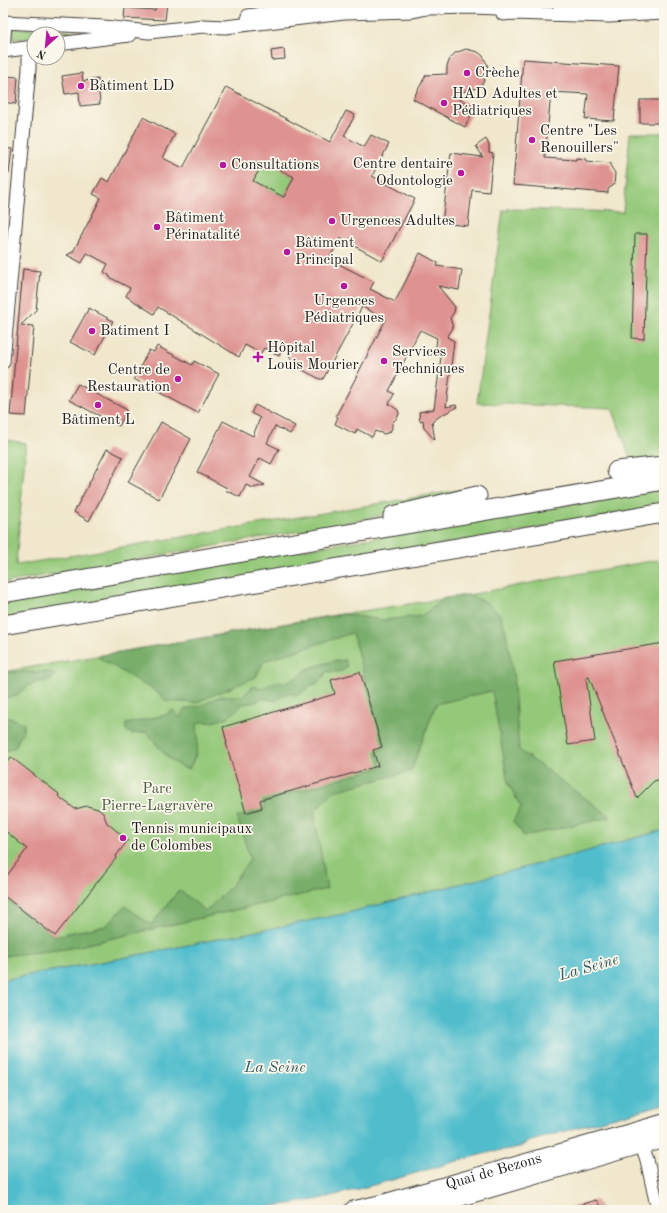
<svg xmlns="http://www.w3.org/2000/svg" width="667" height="1213" font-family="'Old Standard TT',serif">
  <rect width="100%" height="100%" fill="#fbf7ec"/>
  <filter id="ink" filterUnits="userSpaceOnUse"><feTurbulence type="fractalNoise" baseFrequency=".025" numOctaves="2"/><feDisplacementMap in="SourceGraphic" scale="8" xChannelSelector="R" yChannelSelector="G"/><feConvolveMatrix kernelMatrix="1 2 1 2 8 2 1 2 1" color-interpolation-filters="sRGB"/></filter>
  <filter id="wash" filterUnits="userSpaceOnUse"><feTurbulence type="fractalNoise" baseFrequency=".012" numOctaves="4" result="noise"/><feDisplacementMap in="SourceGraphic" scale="16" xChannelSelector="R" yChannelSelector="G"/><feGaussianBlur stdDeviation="0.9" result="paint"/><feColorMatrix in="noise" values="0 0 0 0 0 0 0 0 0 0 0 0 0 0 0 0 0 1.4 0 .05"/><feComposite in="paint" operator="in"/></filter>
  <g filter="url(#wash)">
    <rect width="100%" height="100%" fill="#f0e7cc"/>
    <g fill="#95c97a" stroke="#58724b">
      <path d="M 14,28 L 81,32 L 58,34 L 34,34 L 34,37 L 13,40 Z"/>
      <path d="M 630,133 L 664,133 L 664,462 L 631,461 L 612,408 L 477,403 L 503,210 L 507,211 L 507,209 L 623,212 Z"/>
      <path d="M 264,161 L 294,177 L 284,197 L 253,181 Z"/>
      <path d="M 6,440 L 26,443 L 16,565 L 465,489 L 396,512 L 357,521 L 3,583 L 3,474 Z"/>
      <path d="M 664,489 L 664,507 L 3,619 L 3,600 Z"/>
      <path d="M 657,560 L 664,566 L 664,830 L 573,855 L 343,914 L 123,958 L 3,980 L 3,672 L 342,614 L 468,595 L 577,574 Z"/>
    </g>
    <g fill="#78ad6a" stroke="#4a6443">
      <path d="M 468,595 L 486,602 L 501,616 L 506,632 L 513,673 L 519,750 L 611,817 L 524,836 L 513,821 L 521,807 L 508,783 L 492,691 L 436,704 L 411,771 L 334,791 L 314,812 L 327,889 L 66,949 L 3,956 L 3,896 L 55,937 L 67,933 L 106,926 L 125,906 L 151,925 L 179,890 L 206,911 L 230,887 L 250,859 L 237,817 L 265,809 L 263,801 L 381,767 L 376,751 L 384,748 L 352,633 L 264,661 L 256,677 L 195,703 L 166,701 L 160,694 L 96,656 L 342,614 L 384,620 L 421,616 L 445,598 Z"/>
      <path d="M 345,660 L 347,667 C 341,674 335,671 326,672 C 321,684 316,682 307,688 C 303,691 302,695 296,695 C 294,695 292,693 290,693 C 285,693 279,698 276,701 L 261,698 L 257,702 L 242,704 C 235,715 222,721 209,722 C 204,722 202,721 197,724 C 198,745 199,751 189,769 C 172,767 157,745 147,732 L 132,734 L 126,730 L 126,724 L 165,715 L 173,710 L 180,718 L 184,709 L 200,706 L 221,696 L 242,696 L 254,686 L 261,689 L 273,683 L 288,681 L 298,677 L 305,671 L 310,668 L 334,661 Z"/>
      <path d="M 3,672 L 49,672 L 55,676 L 51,680 L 39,682 L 28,686 L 16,696 L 3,698 Z"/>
      <path d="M 6,717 L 17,720 L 24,724 L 23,730 L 15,747 L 3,752 L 3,718 Z"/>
    </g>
    <path fill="#51bdcc" stroke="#366c74" d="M 664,830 L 664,1104 L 593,1123 L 528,1142 L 520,1147 L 491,1152 L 450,1163 L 392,1180 L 320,1199 L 249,1210 L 3,1210 L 3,980 L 123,958 L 343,914 L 573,855 Z"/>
    <g id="blocks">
      <g fill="#de9391" fill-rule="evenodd">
        <path d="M 157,3 L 167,3 L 165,20 L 124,18 L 125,8 L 155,10 Z"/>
        <path d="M 284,49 L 285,59 L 272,60 L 271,51 Z"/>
        <path d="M 466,49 L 478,52 L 483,56 L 487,64 L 488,71 L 483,83 L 476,88 L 451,95 L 475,107 L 465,127 L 413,99 L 426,75 L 447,74 L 447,66 L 450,59 L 455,53 Z"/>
        <path d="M 523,59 L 619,66 L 614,121 L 585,119 L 588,94 L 551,92 L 545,158 L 576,160 L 576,158 L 586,159 L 586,161 L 611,163 L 611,167 L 615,173 L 614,185 L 608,189 L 608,193 L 513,185 Z"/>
        <path d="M 82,73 L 83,81 L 98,79 L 100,104 L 80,106 L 79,92 L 65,94 L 62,76 Z"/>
        <path d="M 3,76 L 18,77 L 16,104 L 3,102 Z"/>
        <path d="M 226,87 L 330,142 L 346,111 L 355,115 L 344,136 L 364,147 L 371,135 L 389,144 L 372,176 L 415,199 L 382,261 L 340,238 L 329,259 L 374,282 L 370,289 L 395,302 L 420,253 L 438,263 L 437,266 L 462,270 L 459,290 L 438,286 L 455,307 L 454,312 L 450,318 L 453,328 L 447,337 L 454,341 L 446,407 L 456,405 L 457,407 L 440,416 L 432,422 L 435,440 L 424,428 L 423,420 L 420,421 L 419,412 L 434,409 L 441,357 L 435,354 L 437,338 L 420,330 L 389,391 L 394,394 L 389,404 L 398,410 L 399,414 L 397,418 L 392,423 L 392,428 L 390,432 L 384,434 L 375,431 L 372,437 L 357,429 L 355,434 L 335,424 L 338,417 L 336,416 L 386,319 L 362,307 L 323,379 L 320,379 L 293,365 L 285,343 L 279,356 L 264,348 L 261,353 L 245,345 L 239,357 L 158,307 L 154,314 L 126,296 L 130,288 L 109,277 L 110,276 L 104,272 L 108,264 L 87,253 L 82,263 L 67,255 L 73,252 L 101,198 L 93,194 L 102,178 L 109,182 L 143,117 L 175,134 L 163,158 L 183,168 ZM 264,161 L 294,177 L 284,197 L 253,181 Z"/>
        <rect x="640" y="100" width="24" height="23"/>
        <path d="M 486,139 L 489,145 L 489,152 L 493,153 L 489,192 L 472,190 L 468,226 L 442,223 L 451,153 L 483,157 L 476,146 Z"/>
        <path d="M 3,148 L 12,149 L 9,174 L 3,174 Z"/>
        <path d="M 635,234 L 647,234 L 644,339 L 632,338 Z"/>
        <path d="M 23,269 L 40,271 L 36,310 L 21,325 L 34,326 L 26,416 L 10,415 Z"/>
        <path d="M 89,308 L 113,321 L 95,355 L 70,342 Z"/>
        <path d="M 157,346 L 192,365 L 194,361 L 219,374 L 198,413 L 134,379 L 149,350 L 154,352 Z"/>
        <path d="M 78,384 L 127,410 L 119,426 L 69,400 Z"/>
        <path d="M 255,405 L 295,426 L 290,434 L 275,426 L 267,443 L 279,449 L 271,464 L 260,458 L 250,477 L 265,485 L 253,488 L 246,485 L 240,497 L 225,490 L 227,488 L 197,472 L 223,421 L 253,436 L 260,418 L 251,413 Z"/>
        <path d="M 161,422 L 191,439 L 159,499 L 128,482 Z"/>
        <path d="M 107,449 L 123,457 L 89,521 L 74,512 Z"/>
        <path d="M 664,643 L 664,778 L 654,781 L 637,798 L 589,677 L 586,678 L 595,741 L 568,745 L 554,661 Z"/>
        <path d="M 360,672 L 382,747 L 373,750 L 378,766 L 260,800 L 262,808 L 246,813 L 226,743 L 227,743 L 223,727 L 335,694 L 331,680 Z"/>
        <path d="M 11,757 L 59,794 L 58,796 L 75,809 L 87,806 L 98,809 L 103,813 L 107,823 L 128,840 L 116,856 L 117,857 L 55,936 L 3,895 L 3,881 L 27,849 L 3,829 L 3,767 Z"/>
        <path d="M 596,1200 L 603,1210 L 569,1210 L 569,1208 Z"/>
      </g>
    </g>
  </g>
  <g filter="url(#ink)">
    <use href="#blocks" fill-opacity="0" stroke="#3c3a36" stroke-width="1"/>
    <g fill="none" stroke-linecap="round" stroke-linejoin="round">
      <g stroke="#3c3a36" stroke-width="15">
        <g id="minor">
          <path d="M 558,3 C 582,4 607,2 629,11"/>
          <path d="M 503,14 L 512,13 L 609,16 L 664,13"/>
          <path d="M 248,16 L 346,3"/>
          <path d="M 3,22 L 104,27 L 149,32 L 203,26 L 225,27 L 344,13 L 412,11 L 426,8 L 473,7 L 498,8 L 512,13"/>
          <path d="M 58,44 L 129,35"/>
          <path d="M 3,51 L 34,47"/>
          <path d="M 3,51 L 5,22"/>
          <path d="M 3,362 L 29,69 L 29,48"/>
          <path d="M 642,1145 L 647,1160 L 658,1210"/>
        </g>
      </g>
      <g stroke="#3c3a36" stroke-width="19">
        <g id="major">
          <path id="s1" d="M 353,1210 L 388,1202 L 664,1123"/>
          <path d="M 417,1210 L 664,1138"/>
        </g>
      </g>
      <g stroke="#3c3a36" stroke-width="21">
        <g id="highway">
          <path d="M 617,471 L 664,466"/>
          <path d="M 393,516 L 477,496"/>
          <path d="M 3,593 L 664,480"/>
          <path d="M 3,625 L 664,513"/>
        </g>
      </g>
      <use href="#minor" stroke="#fff" stroke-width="13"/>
      <use href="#major" stroke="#fff" stroke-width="17"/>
      <use href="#highway" stroke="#fff" stroke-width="19"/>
    </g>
  </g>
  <g fill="#b5179e" stroke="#fbf7ec" stroke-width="1.5">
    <circle cx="467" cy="73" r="4"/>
    <circle cx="81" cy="86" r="4"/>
    <circle cx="444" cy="103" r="4"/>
    <circle cx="532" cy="140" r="4"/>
    <circle cx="223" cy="165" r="4"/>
    <circle cx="461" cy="173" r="4"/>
    <circle cx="332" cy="221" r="4"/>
    <circle cx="157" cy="227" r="4"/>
    <circle cx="287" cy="252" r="4"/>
    <circle cx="344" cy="286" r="4"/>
    <circle cx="92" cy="331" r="4"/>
    <path d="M256 351h4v4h4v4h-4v4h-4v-4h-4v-4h4z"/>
    <circle cx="384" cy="361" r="4"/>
    <circle cx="178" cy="379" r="4"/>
    <circle cx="98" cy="405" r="4"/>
    <circle cx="123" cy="838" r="4"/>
  </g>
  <g text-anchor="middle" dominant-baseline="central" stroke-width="3.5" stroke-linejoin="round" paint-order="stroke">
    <g font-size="15" fill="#1c1c1c" stroke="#fbf7ec" text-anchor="start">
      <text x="475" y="73">Crèche</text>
      <text x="89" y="86">Bâtiment LD</text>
      <text x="452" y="94">HAD Adultes et<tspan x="452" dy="17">Pédiatriques</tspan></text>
      <text x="540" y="131">Centre "Les<tspan x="540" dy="17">Renouillers"</tspan></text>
      <text x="453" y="164" text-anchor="end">Centre dentaire<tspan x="453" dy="17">Odontologie</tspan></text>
      <text x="231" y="165">Consultations</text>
      <text x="165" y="218">Bâtiment<tspan x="165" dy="17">Périnatalité</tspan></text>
      <text x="340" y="221">Urgences Adultes</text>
      <text x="295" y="243">Bâtiment<tspan x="295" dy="17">Principal</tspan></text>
      <text x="344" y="301" text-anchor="middle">Urgences<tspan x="344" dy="17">Pédiatriques</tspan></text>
      <text x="100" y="331">Batiment I</text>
      <text x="267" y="348">Hôpital<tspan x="267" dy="17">Louis Mourier</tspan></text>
      <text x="392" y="352">Services<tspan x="392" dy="17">Techniques</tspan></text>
      <text x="170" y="370" text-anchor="end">Centre de<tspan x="170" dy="17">Restauration</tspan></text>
      <text x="98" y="420" text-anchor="middle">Bâtiment L</text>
      <text x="131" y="829">Tennis municipaux<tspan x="131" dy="17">de Colombes</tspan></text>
    </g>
    <g font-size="15" fill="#46593d" stroke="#fbf7ec">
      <text x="157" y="789">Parc<tspan x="157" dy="17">Pierre-Lagravère</tspan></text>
    </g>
    <g font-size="15" fill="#1c1c1c" stroke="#fbf7ec">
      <text stroke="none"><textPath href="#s1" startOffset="146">Quai de Bezons</textPath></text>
    </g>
    <g font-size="16" font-style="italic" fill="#315c62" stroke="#fbf7ec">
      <text transform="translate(589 968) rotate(-16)">La Seine</text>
      <text x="275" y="1068">La Seine</text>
    </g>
  </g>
  <rect width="667" height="1213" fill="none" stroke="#fbf7ec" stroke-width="16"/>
  <g transform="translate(46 46) rotate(207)"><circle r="19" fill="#fbf7ec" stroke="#a29f99"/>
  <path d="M0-3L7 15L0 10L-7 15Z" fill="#b5179e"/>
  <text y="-6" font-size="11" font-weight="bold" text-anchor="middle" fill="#1c1c1c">N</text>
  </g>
</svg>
